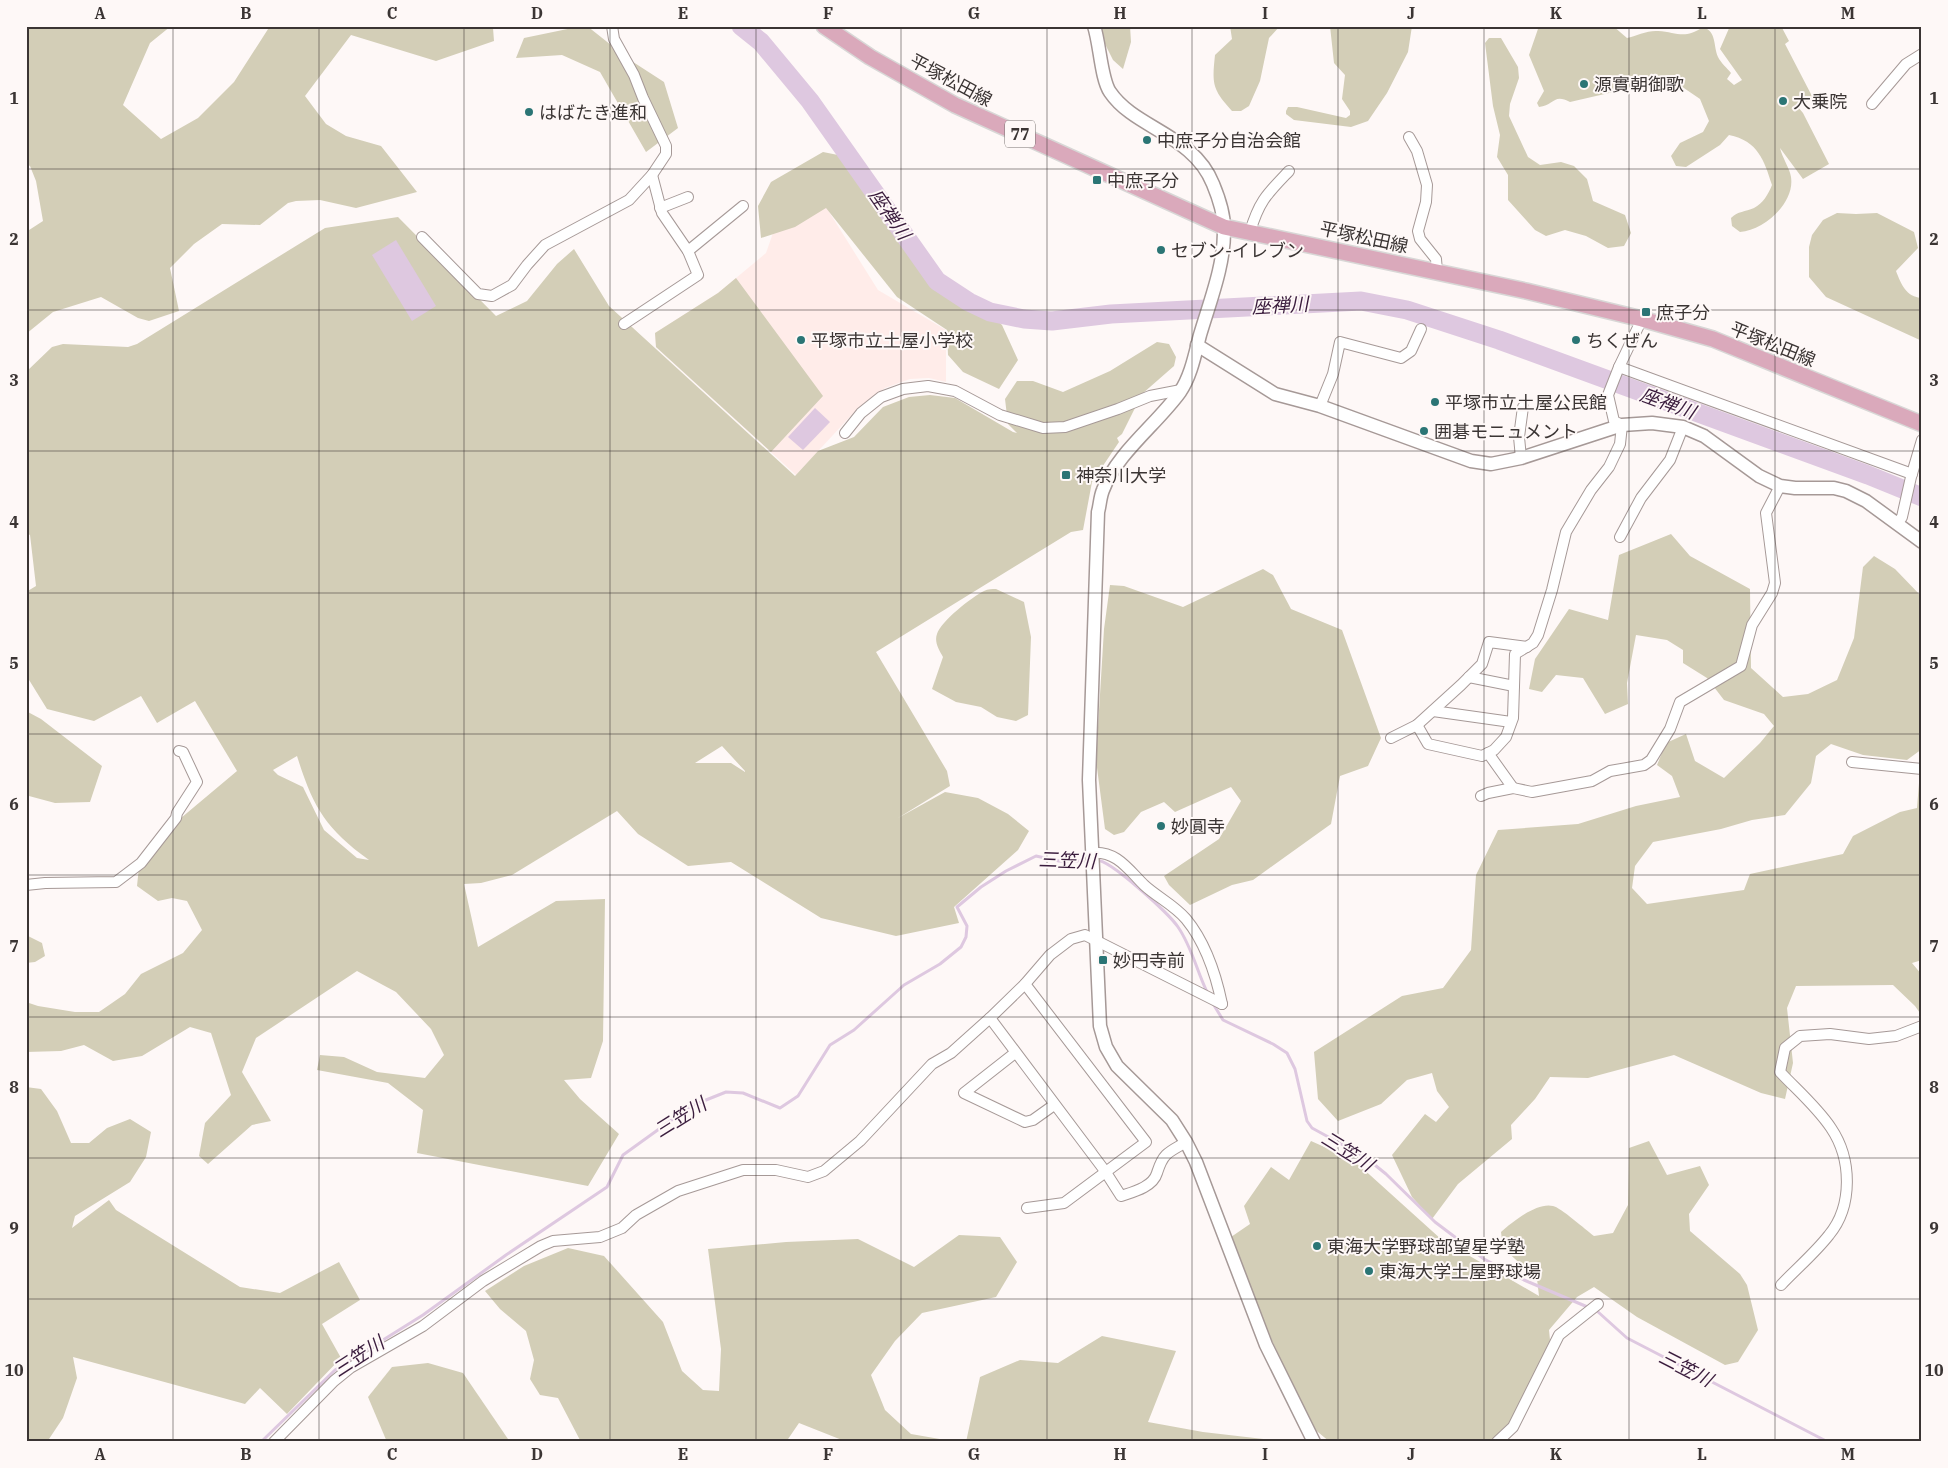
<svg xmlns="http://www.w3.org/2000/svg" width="1948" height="1468" font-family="'IBM Plex Serif','Noto Sans JP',serif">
  <rect width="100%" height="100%" fill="#fef8f7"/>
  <path fill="#ffece9" d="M 826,207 L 878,290 L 946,330 L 946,382 L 929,378 L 910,379 L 885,388 L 858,408 L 796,475 L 656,347 L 655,333 L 718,293 L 766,253 L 773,233 Z"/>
  <g fill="#d3ceb7" fill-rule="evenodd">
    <path d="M 26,26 L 171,26 L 150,43 L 123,105 L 161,139 L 198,118 L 234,82 L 270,26 L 492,26 L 493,28 L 494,41 L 436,61 L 351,35 L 305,96 L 326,124 L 346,136 L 381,146 L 417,192 L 356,208 L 320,200 L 296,201 L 288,203 L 260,225 L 222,224 L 194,244 L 170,268 L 179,311 L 149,321 L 138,318 L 101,297 L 53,312 L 26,334 L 26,232 L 43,221 L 36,181 L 30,166 L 26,164 Z"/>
    <path d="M 582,26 L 587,26 L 630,60 L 664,82 L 678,128 L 646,152 L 600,72 L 562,55 L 516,58 L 524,38 Z"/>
    <path d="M 1096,26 L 1130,26 L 1131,42 L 1123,69 L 1113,60 Z"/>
    <path d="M 1230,26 L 1280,26 L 1269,38 L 1260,81 L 1249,106 L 1241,111 L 1232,111 C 1212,89 1212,84 1215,55 L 1232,39 Z"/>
    <path d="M 1330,26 L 1412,26 L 1408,52 L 1387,93 L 1368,121 L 1351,127 L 1294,120 L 1286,114 L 1286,111 L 1288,107 L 1297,107 L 1346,118 L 1350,115 L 1350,111 L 1342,99 L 1345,75 L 1334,63 Z"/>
    <path d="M 1539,26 L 1613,26 L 1627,38 C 1636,36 1648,30 1658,31 C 1677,32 1684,40 1703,27 C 1717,32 1713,45 1718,57 C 1721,63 1727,68 1731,73 L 1727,79 L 1734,85 L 1742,80 L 1720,49 L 1730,26 L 1781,26 L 1789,41 L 1785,44 L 1813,98 L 1798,107 L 1803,113 L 1829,164 L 1803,179 L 1780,148 C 1782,157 1790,169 1791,177 C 1795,203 1764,230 1740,232 L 1732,226 L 1731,218 C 1738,211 1745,212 1754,208 C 1763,203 1768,195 1772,185 C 1764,160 1758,141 1729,135 L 1720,145 L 1686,167 L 1676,166 L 1671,156 L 1680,143 L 1703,132 L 1709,121 L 1700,99 L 1678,84 L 1609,93 L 1570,102 C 1553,93 1554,106 1539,107 L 1537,103 L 1544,91 L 1529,55 Z"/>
    <path d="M 1489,38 L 1501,38 L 1518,67 L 1519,78 L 1510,104 L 1509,116 L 1528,157 L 1540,165 L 1561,162 L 1574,166 L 1587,179 L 1593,201 L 1625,215 L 1631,233 L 1624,246 L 1608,248 L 1586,236 L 1565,230 L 1546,236 L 1535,230 L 1508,200 L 1508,175 L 1497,157 L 1500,135 L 1493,106 L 1485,43 Z"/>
    <path d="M 823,152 L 843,156 L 877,194 L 932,268 L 968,294 L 1002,325 L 1018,360 L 999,389 L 963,372 L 948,355 L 947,330 L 897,297 L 826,208 L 795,227 L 761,238 L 758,206 L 771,182 Z"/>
    <path d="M 1837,213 L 1856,214 L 1877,213 L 1914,232 L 1918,248 L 1896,271 C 1901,284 1906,297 1922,298 L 1922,341 L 1826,297 L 1809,277 L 1809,247 L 1812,235 L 1823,220 Z"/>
    <path d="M 398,217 L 496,316 L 527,301 L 557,264 L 574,249 L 609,306 L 795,476 L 818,451 L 854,437 L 883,407 L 909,397 L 930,395 L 955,398 L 1013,432 L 1017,433 L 1008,424 L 1005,399 L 1017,381 L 1033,381 L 1063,392 L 1110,371 L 1157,342 L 1169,344 L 1176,357 L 1174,366 L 1142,394 L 1122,434 L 1117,438 L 1119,442 L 1092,482 L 1083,530 L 1071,532 L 876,652 L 947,771 L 950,786 L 898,818 L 945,792 L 978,798 L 1008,814 L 1029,831 L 1018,850 L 954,907 L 959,923 L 896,936 L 821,918 L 731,862 L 688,866 L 638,834 L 617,811 L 512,875 L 481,883 L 464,884 L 478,947 L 556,901 L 605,899 L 603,1041 L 591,1078 L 564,1080 L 580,1099 L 619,1134 L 588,1186 L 417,1153 L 423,1110 L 388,1083 L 317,1070 L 320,1055 L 344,1057 L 377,1072 L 425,1078 L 444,1055 L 431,1029 L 396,992 L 357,971 L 256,1038 L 242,1072 L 271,1121 L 252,1125 L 208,1164 L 199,1156 L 205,1123 L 231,1095 L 211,1033 L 190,1027 L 142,1056 L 113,1061 L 84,1045 L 61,1051 L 26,1052 L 26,1002 L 38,1006 L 75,1012 L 99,1012 L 125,994 L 141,974 L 183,953 L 202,930 L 187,901 L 172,898 L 158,901 L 137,886 L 139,867 L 175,823 L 237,771 L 195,701 L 157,723 L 141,696 L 94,721 L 47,709 L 26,675 L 26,592 L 36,586 L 30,535 L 26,533 L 26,372 L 52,347 L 63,344 L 128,347 L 137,344 L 325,228 ZM 722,746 L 745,771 L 745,772 L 731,763 L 695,763 ZM 297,756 C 313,807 325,828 369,860 L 357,858 L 324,830 L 303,787 L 278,775 L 273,770 Z"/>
    <path d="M 736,278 L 823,396 L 771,452 L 656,347 L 655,333 L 718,293 Z"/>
    <path d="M 1671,534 L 1690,556 L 1750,589 L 1751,668 L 1783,697 L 1808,694 L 1837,680 L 1854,638 L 1863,567 L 1874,556 L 1895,569 L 1922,597 L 1922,749 L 1907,760 L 1863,755 L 1831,744 L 1816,756 L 1811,783 L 1785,815 L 1752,820 L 1721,829 L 1653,842 L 1635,866 L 1632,888 L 1647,904 L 1744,890 L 1750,874 L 1843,854 L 1853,836 L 1900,812 L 1917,808 L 1919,783 L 1922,783 L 1922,960 L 1912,963 L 1922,975 L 1922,1016 L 1915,1006 L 1893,985 L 1796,986 L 1787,1008 L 1793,1063 L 1785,1099 L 1761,1093 L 1674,1055 L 1588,1078 L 1550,1077 L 1535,1099 L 1511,1125 L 1512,1139 L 1458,1184 L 1432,1219 L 1412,1197 L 1392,1155 L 1425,1114 L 1436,1122 L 1449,1107 L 1437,1091 L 1432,1073 L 1407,1080 L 1381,1104 L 1338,1121 L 1318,1099 L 1314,1052 L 1402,996 L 1443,988 L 1471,950 L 1476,875 L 1498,830 L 1578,824 L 1636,806 L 1680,797 L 1672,776 L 1657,765 L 1666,743 L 1686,734 L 1695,761 L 1724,778 L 1760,743 L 1774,726 L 1764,714 L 1724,700 L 1707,678 L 1683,663 L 1683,650 L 1667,640 L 1636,635 L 1627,683 L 1628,704 L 1605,714 L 1583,678 L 1556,675 L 1542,692 L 1529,689 L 1535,659 L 1569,609 L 1608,620 L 1619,555 Z"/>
    <path d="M 1263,569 L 1273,575 L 1291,609 L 1342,630 L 1381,738 L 1368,766 L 1340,776 L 1331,824 L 1253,880 L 1232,885 L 1190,905 L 1169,885 L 1164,876 L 1219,839 L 1241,801 L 1231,787 L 1175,812 L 1164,802 L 1141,812 L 1124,832 L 1114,835 L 1105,829 L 1096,760 L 1104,629 L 1110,585 L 1124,586 L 1183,607 Z"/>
    <path d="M 996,589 L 1024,602 L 1031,637 L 1028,715 L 1016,721 L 997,717 L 981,707 L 956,702 L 932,689 L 943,657 C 939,650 934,642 937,634 C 941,621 972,597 984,591 C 988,589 992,589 996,589 Z"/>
    <path d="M 26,711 L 41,719 L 102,766 L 90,802 L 55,803 L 29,796 L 26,798 Z"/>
    <path d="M 26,935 L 42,943 L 45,956 L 35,962 L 26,963 Z"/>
    <path d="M 26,1087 L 41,1089 L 57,1111 L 71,1143 L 89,1143 L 107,1128 L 130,1119 L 151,1132 L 146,1157 L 130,1182 L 75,1216 L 72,1228 L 109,1200 L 116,1210 L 240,1287 L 280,1293 L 339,1262 L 360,1300 L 322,1324 L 341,1358 L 287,1414 L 260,1388 L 245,1404 L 73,1357 L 77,1378 L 63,1418 L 47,1442 L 26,1442 Z"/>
    <path d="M 1311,1141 L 1338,1153 L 1360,1166 L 1442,1240 L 1539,1296 L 1537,1279 L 1503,1248 L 1501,1232 C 1512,1222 1537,1202 1553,1206 C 1560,1207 1586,1230 1594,1236 L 1613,1233 L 1628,1205 L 1629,1148 L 1649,1141 L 1667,1175 L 1700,1166 L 1709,1185 L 1689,1214 L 1690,1231 L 1740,1274 L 1747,1285 L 1758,1330 L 1738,1362 L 1725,1365 L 1637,1317 L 1594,1287 L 1577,1297 L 1549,1330 L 1550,1340 L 1534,1376 L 1510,1424 L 1492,1442 L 1330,1442 L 1313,1428 L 1268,1332 L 1231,1237 L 1250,1224 L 1244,1206 L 1271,1167 L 1289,1180 Z"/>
    <path d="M 959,1235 L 1000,1237 L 1017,1262 L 996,1297 L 922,1313 L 895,1341 L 871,1375 L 885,1410 L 911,1434 L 957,1442 L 847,1442 L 799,1423 L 786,1442 L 581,1442 L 558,1398 L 540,1395 L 530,1379 L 534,1360 L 526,1331 L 500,1309 L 485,1291 L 524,1266 L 568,1248 L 604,1256 L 663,1322 L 682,1371 L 703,1390 L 719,1391 L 721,1349 L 708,1249 L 786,1242 L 858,1239 L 914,1267 Z"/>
    <path d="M 1102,1336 L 1176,1351 L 1148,1422 L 1203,1432 L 1273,1440 L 1273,1442 L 966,1442 L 980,1377 L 1020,1360 L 1058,1363 Z"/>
    <path d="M 428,1363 L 463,1373 L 508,1439 L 508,1442 L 387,1442 L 368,1397 L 392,1367 Z"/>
  </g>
  <g fill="#dec8e0">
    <path d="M 396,240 L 436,306 L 412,321 L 372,255 Z"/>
    <path d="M 815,408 L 830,422 L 803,450 L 788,437 Z"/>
  </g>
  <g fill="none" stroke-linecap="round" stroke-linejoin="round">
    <g stroke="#dec8e0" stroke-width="3">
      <path d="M 1096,860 C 1110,859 1169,914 1178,927 C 1192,947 1197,972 1208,994"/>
      <path d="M 1212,1002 L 1223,1020 L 1273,1044 L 1287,1053 L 1295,1069 L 1307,1121 L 1312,1128 L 1365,1157 L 1386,1174 L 1435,1222 L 1484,1259 L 1524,1280 L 1597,1311 L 1627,1338 L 1828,1442"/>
      <path d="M 261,1442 L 335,1370 L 423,1315 L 506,1255 L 607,1187 L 623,1155 L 691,1106 L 726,1092 L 743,1093 L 780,1108 L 798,1096 L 830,1045 L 854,1030 L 904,985 L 940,964 L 961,947 L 966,937 L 967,926 L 957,907 L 981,887 L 1006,871 L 1036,856 L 1059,861 L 1090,861"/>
    </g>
    <path stroke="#dec8e0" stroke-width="19" d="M 741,26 L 761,42 L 810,101 L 937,281 L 969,302 L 990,312 L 1024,319 L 1052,321 L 1111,314 L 1361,301 L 1407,310 L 1499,340 L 1868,475 L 1922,497"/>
    <g stroke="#a69997" stroke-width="12">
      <g id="minor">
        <path d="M 1872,104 L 1906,64 L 1922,54"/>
        <path d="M 1409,137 L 1417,151 L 1427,185 L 1426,202 L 1418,231 L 1420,239 L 1436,259 L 1437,271"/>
        <path d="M 660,208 L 688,197"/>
        <path d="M 1250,232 C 1259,201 1267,194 1289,171"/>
        <path d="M 422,237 L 478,294 L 492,296 L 512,285 L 527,265 L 545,245 L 629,200 L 652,175 L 666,154 L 666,146 L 643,98 L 634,75 L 614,39 L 612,26"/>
        <path d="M 688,251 L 743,206"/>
        <path d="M 624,324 L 698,275 L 688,251 L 662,213 L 652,175"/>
        <path d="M 1619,367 L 1912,474"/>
        <path d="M 1320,406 L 1333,374 L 1340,342 L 1401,358 L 1411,351 L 1421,329"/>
        <path d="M 845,433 L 861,413 L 881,397 L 903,389 L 928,386 L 955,391 L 1000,415 L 1043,428 L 1065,427 L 1118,409 L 1150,396 L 1181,390"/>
        <path d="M 1521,458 L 1519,437 L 1523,407"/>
        <path d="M 1897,524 L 1902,517 L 1911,477 L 1922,440"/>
        <path d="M 1620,537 L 1641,498 L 1670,460 L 1683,427"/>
        <path d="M 1469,677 L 1514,686"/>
        <path d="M 1433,711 L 1511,722"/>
        <path d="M 1417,725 L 1428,744 L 1482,756 L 1494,750 L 1506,737 L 1513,718 L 1515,654 L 1533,643 L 1538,635 L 1552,590 L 1566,532 L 1591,490 L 1609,467 L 1620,444 L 1622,425 L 1614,421 L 1608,395 L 1619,367 L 1642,319"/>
        <path d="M 1391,738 L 1417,725 L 1461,685 L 1482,664 L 1489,642 L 1527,647"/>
        <path d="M 1488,753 L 1513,788"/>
        <path d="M 1852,762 L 1922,769"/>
        <path d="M 1481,796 L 1488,793 L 1513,788 L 1532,792 L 1592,781 L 1610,771 L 1644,765 L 1651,760 L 1670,729 L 1680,702 L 1741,666 L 1752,625 L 1772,593 L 1775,583 L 1766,513 L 1780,486"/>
        <path d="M 1091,853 C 1116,850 1128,869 1144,885 C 1157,897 1174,905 1186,919 C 1205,942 1216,975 1222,1004"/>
        <path d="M 26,885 L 45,883 L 116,882 L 141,863 L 176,818 L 177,813 L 197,782 L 183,752 L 179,751"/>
        <path d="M 1025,984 L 1146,1142 L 1064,1203 L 1027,1208"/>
        <path d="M 990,1018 L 1105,1171 L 1121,1196 C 1133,1192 1153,1187 1157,1173 C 1159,1167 1161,1160 1166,1155 C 1171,1150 1180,1146 1186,1142"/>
        <path d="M 1015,1053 L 964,1093 L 1025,1122 L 1033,1120 L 1054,1105"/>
        <path d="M 1781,1285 C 1797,1268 1815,1253 1829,1235 C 1853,1206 1852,1159 1831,1128 C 1817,1107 1797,1090 1780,1072 L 1785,1048 L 1800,1036 L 1830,1034 L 1869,1039 L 1896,1036 L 1922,1026"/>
        <path d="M 274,1442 L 334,1381 L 350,1368 L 423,1326 L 483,1281 L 541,1246 L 553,1241 L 600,1237 L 622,1228 L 636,1215 L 678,1191 L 743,1170 L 776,1170 L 808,1177 L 824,1171 L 860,1141 L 932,1064 L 951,1053 L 990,1018 L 1025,984 L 1050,955 L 1071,939 L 1085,935 L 1222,1004"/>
        <path d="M 1497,1442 L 1513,1427 L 1559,1335 L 1598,1304"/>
      </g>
    </g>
    <g stroke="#a69997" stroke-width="15">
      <g id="tertiary">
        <path d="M 1094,26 C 1100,44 1101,79 1110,92 C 1135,129 1193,134 1213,184 C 1218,196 1224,215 1224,228 C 1225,264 1210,301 1200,335 C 1195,354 1191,376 1180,392 C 1157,424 1117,453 1103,490 C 1100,497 1100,505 1098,512 L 1089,780 L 1100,1026 L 1106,1047 L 1117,1066 L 1172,1120 L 1186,1142 L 1196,1162 L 1266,1345 L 1314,1442"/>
        <path d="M 1197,345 L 1275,394 L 1320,406 L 1471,461 L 1491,464 L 1521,458 L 1622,425 L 1652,423 L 1683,427 L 1704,436 L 1759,476 L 1780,486 L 1795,488 L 1834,488 L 1846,491 L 1866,501 L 1922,542"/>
      </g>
    </g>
    <g stroke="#d8d7d6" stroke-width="18">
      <path id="primary" d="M 824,26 L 870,57 L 955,105 L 1224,227 L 1526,291 L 1642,319 L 1713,339 L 1922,424"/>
    </g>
    <use href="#minor" stroke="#fff" stroke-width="10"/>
    <use href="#tertiary" stroke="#fff" stroke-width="12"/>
    <use href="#primary" stroke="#daa9bb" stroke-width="15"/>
  </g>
  <path fill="none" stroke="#3b3534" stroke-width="1" stroke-opacity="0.55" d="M 173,26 L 173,1442M 319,26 L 319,1442M 464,26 L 464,1442M 610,26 L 610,1442M 756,26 L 756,1442M 901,26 L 901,1442M 1047,26 L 1047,1442M 1192,26 L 1192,1442M 1338,26 L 1338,1442M 1484,26 L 1484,1442M 1629,26 L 1629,1442M 1775,26 L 1775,1442M 26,169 L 1922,169M 26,310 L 1922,310M 26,451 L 1922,451M 26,593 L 1922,593M 26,734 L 1922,734M 26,875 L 1922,875M 26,1017 L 1922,1017M 26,1158 L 1922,1158M 26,1299 L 1922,1299"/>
  <g fill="#2b7575" stroke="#fef8f7" stroke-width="2">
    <circle cx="1584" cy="84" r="5"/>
    <circle cx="1783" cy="101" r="5"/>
    <circle cx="529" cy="112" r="5"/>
    <circle cx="1147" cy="140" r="5"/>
    <rect x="1092" y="175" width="10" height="10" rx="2.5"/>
    <circle cx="1161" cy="250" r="5"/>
    <rect x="1641" y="307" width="10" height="10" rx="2.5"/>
    <circle cx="801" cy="340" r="5"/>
    <circle cx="1576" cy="340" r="5"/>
    <circle cx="1435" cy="402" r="5"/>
    <circle cx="1424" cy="431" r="5"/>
    <rect x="1061" y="470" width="10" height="10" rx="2.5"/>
    <circle cx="1161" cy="826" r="5"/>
    <rect x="1098" y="955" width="10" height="10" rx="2.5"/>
    <circle cx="1317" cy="1246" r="5"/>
    <circle cx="1369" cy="1271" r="5"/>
  </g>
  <g text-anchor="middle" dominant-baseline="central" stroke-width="4" stroke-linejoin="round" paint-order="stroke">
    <rect fill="#fef8f7" stroke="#76706e" stroke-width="1" x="1005" y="120.5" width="30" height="27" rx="4"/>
    <g font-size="16" font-weight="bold" fill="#3b3534">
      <text x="1020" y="134">77</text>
    </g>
    <g font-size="18" fill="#3b3534" stroke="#fef8f7">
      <text transform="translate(951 80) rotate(28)">平塚松田線</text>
      <text transform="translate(1364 237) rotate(12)">平塚松田線</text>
      <text transform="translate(1773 344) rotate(22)">平塚松田線</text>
    </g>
    <g font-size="18" fill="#3b3534" stroke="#fef8f7" text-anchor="start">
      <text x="1594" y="84">源實朝御歌</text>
      <text x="1793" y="101">大乗院</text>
      <text x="539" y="112">はばたき進和</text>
      <text x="1157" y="140">中庶子分自治会館</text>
      <text x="1107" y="180">中庶子分</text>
      <text x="1171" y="250">セブン-イレブン</text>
      <text x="1656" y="312">庶子分</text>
      <text x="811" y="340">平塚市立土屋小学校</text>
      <text x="1586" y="340">ちくぜん</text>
      <text x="1445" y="402">平塚市立土屋公民館</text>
      <text x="1434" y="431">囲碁モニュメント</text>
      <text x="1076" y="475">神奈川大学</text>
      <text x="1171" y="826">妙圓寺</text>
      <text x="1113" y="960">妙円寺前</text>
      <text x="1327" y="1246">東海大学野球部望星学塾</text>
      <text x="1379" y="1271">東海大学土屋野球場</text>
    </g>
    <g font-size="19" font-style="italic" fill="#3a1c3d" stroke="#fef8f7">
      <text transform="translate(890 214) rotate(55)">座禅川</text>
      <text transform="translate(1280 305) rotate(-3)">座禅川</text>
      <text transform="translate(1668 403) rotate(20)">座禅川</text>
      <text transform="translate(1067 860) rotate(2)">三笠川</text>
      <text transform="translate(680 1117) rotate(-32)">三笠川</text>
      <text transform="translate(1348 1151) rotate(32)">三笠川</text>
      <text transform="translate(358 1356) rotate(-33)">三笠川</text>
      <text transform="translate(1686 1368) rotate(27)">三笠川</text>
    </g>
  </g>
  <rect width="1948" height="1468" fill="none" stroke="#fef8f7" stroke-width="55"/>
  <rect x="28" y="28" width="1892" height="1412" fill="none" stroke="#3b3534" stroke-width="2"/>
  <g font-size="16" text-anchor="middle" font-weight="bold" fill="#3b3534">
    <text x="100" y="19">A</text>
    <text x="246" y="19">B</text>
    <text x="392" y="19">C</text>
    <text x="537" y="19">D</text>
    <text x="683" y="19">E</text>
    <text x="828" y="19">F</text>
    <text x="974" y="19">G</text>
    <text x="1120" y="19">H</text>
    <text x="1265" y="19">I</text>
    <text x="1411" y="19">J</text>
    <text x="1556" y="19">K</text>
    <text x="1702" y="19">L</text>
    <text x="1848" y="19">M</text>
    <text x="14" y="104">1</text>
    <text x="1934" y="104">1</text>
    <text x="14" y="245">2</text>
    <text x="1934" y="245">2</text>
    <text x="14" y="386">3</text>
    <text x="1934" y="386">3</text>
    <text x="14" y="528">4</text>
    <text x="1934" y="528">4</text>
    <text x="14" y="669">5</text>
    <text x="1934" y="669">5</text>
    <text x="14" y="810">6</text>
    <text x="1934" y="810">6</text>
    <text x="14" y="952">7</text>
    <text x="1934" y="952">7</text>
    <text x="14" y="1093">8</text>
    <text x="1934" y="1093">8</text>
    <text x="14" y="1234">9</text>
    <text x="1934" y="1234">9</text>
    <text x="14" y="1376">10</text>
    <text x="1934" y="1376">10</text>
    <text x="100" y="1460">A</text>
    <text x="246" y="1460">B</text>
    <text x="392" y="1460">C</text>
    <text x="537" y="1460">D</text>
    <text x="683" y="1460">E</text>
    <text x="828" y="1460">F</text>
    <text x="974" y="1460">G</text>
    <text x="1120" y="1460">H</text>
    <text x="1265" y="1460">I</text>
    <text x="1411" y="1460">J</text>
    <text x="1556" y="1460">K</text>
    <text x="1702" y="1460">L</text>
    <text x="1848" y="1460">M</text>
  </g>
</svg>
